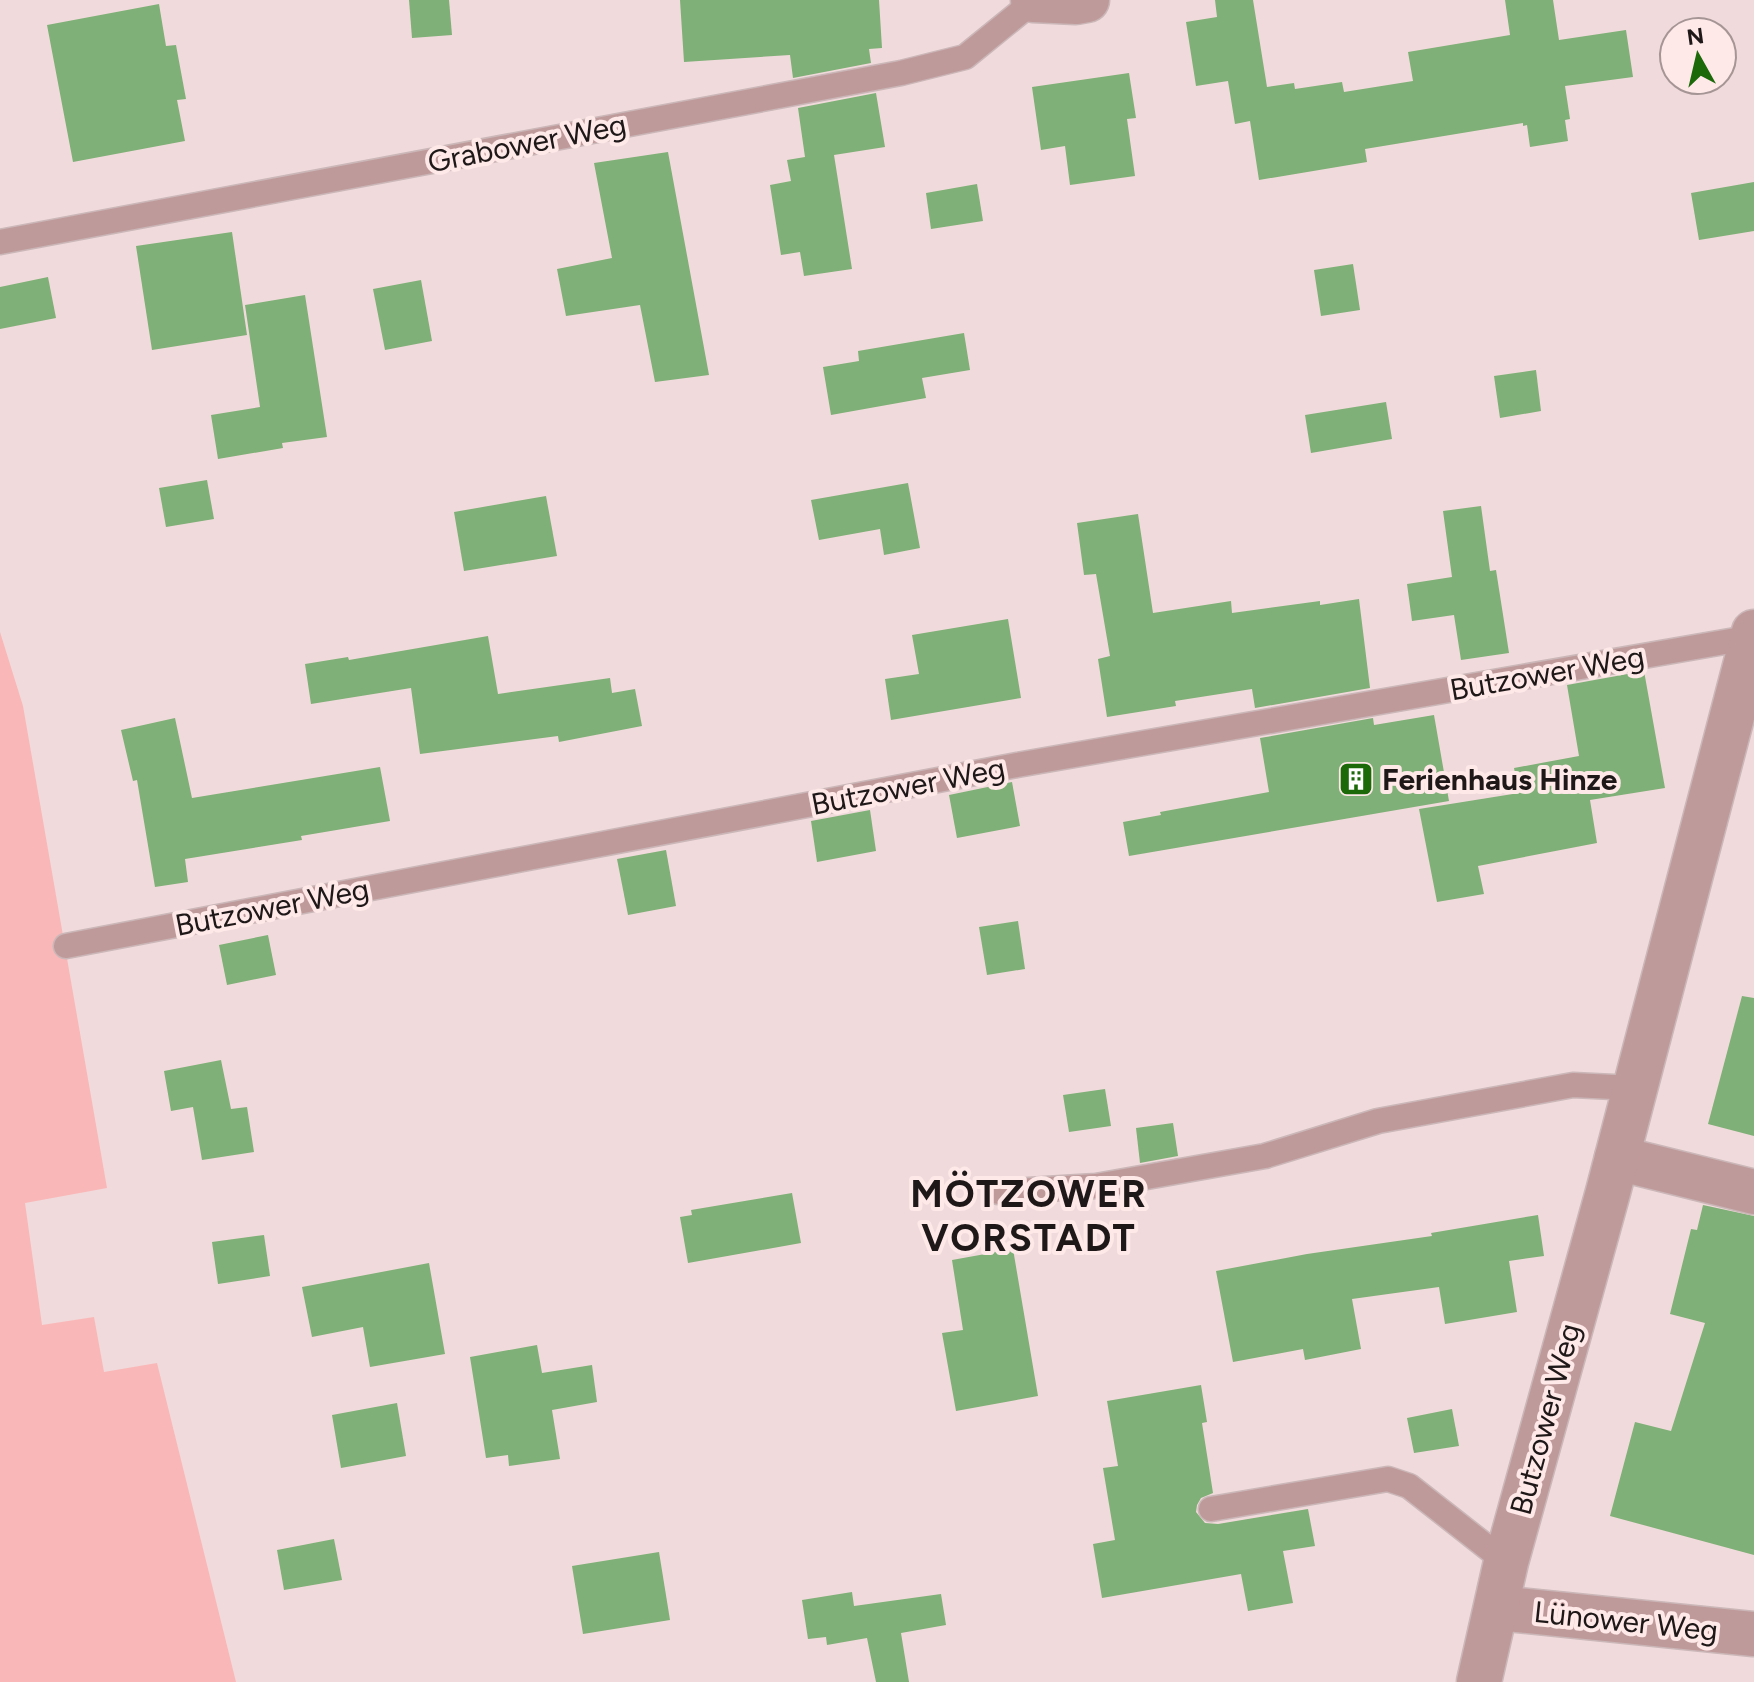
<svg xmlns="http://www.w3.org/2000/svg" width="1754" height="1682" font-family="Figtree,sans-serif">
  <rect width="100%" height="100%" fill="#f1dadb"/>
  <path fill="#f9b7b8" d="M 0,632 L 23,706 L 107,1188 L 25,1203 L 42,1325 L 94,1317 L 104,1372 L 157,1363 L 236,1682 L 0,1682 Z"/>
  <g fill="#7fb077">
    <path d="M 409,0 L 449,0 L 452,35 L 412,38 Z"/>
    <path d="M 680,0 L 879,0 L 882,48 L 869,49 L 871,63 L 793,78 L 790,55 L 684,62 Z"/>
    <path d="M 1215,0 L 1253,0 L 1267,87 L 1294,83 L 1295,89 L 1342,82 L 1344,92 L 1413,81 L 1408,52 L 1510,35 L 1505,0 L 1553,0 L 1559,40 L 1626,30 L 1633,77 L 1565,86 L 1570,119 L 1565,120 L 1568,141 L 1530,147 L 1527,125 L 1523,126 L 1523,123 L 1365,149 L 1367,162 L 1259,180 L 1250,121 L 1235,124 L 1228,81 L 1196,86 L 1186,22 L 1217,17 Z"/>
    <path d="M 159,4 L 166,46 L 176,45 L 186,99 L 177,100 L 185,141 L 73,162 L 47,25 Z"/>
    <path d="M 1129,73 L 1136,118 L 1127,119 L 1135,176 L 1070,185 L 1065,146 L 1041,150 L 1032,87 Z"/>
    <path d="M 876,93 L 885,147 L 834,155 L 852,269 L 804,276 L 800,252 L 781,255 L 770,185 L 791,181 L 787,160 L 805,157 L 798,108 Z"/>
    <path d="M 668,152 L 709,375 L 655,382 L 640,305 L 566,316 L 557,269 L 612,258 L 594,163 Z"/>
    <path d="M 1754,182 L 1754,231 L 1699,240 L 1691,193 Z"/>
    <path d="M 977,184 L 983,221 L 931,229 L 926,193 Z"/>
    <path d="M 232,232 L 247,335 L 152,350 L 136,246 Z"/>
    <path d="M 1353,264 L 1360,310 L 1321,316 L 1314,270 Z"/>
    <path d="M 48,277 L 56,318 L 0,329 L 0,287 Z"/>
    <path d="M 421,280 L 432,341 L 385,350 L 373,289 Z"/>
    <path d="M 305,295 L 327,437 L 282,443 L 283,448 L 218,459 L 211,415 L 260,407 L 245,305 Z"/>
    <path d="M 964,333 L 970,370 L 922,378 L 926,398 L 831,415 L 823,367 L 859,361 L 858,351 Z"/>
    <path d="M 1536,370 L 1541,411 L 1500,418 L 1494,376 Z"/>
    <path d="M 1386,402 L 1392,439 L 1311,453 L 1305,415 Z"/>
    <path d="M 207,480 L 214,519 L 166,527 L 159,488 Z"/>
    <path d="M 908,483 L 920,548 L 884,555 L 880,529 L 819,540 L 811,500 Z"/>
    <path d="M 546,496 L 557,556 L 464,571 L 454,512 Z"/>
    <path d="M 1481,506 L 1490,571 L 1496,570 L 1509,653 L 1461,660 L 1454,615 L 1412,621 L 1407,584 L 1452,577 L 1443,511 Z"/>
    <path d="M 1138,514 L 1153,613 L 1231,601 L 1232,613 L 1320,601 L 1320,605 L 1359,599 L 1370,688 L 1255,708 L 1252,689 L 1175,701 L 1176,706 L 1107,717 L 1098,659 L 1110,656 L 1096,574 L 1084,575 L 1077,523 Z"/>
    <path d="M 1008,619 L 1021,698 L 891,720 L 885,679 L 919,674 L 912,635 Z"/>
    <path d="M 488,636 L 498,694 L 610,678 L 612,693 L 635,689 L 642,726 L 559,742 L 558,736 L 420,754 L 411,688 L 311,704 L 305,664 L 348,657 L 349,660 Z"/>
    <path d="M 1644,671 L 1665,788 L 1590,800 L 1597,843 L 1478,866 L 1484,894 L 1437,902 L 1419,809 L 1519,793 L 1514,768 L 1579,756 L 1567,685 Z"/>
    <path d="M 1434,715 L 1449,801 L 1129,856 L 1123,822 L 1161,815 L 1160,812 L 1269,792 L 1260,738 L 1373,718 L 1374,725 Z"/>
    <path d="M 175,718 L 192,798 L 380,767 L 390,821 L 301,836 L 302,840 L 185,859 L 188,882 L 155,887 L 137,780 L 133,781 L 121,730 Z"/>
    <path d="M 1012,782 L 1020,826 L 957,838 L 949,795 Z"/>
    <path d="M 870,810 L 876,851 L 817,862 L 811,821 Z"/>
    <path d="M 666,850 L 676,906 L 628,915 L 617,859 Z"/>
    <path d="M 1018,921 L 1025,969 L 987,975 L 979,927 Z"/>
    <path d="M 268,935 L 276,975 L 227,985 L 219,945 Z"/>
    <path d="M 1742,996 L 1754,998 L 1754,1136 L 1708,1124 Z"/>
    <path d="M 221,1060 L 231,1109 L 247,1107 L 254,1152 L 202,1160 L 193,1107 L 171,1111 L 164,1071 Z"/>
    <path d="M 1105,1089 L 1111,1126 L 1069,1132 L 1063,1095 Z"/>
    <path d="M 1173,1123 L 1178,1156 L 1140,1163 L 1136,1128 Z"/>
    <path d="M 792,1193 L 801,1243 L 688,1263 L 680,1217 L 692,1215 L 691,1210 Z"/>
    <path d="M 1703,1205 L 1754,1216 L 1754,1555 L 1610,1516 L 1635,1422 L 1671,1431 L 1705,1323 L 1670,1314 L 1691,1229 L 1697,1230 Z"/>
    <path d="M 1538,1215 L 1544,1256 L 1509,1261 L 1517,1312 L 1445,1324 L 1439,1287 L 1352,1299 L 1361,1349 L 1305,1360 L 1303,1349 L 1233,1362 L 1216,1271 L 1307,1254 L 1432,1236 L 1431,1233 Z"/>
    <path d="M 264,1235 L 270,1276 L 218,1284 L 212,1242 Z"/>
    <path d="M 1013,1249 L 1038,1396 L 956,1411 L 942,1333 L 963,1330 L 952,1260 Z"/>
    <path d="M 429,1263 L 445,1354 L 370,1367 L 363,1327 L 312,1337 L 302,1287 Z"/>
    <path d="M 537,1345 L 542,1373 L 592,1365 L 597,1402 L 552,1410 L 560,1459 L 509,1466 L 508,1455 L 486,1458 L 470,1357 Z"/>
    <path d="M 1201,1385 L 1207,1422 L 1202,1423 L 1213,1493 L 1201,1498 L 1197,1505 L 1196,1512 L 1205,1523 L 1218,1524 L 1308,1509 L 1315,1546 L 1283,1551 L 1293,1603 L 1248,1611 L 1241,1574 L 1102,1598 L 1093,1544 L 1115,1540 L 1103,1468 L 1118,1466 L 1107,1401 Z"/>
    <path d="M 397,1403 L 406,1456 L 341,1468 L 332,1415 Z"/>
    <path d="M 1452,1409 L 1459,1446 L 1414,1453 L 1407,1418 Z"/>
    <path d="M 334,1539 L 342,1580 L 284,1590 L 277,1550 Z"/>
    <path d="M 659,1552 L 670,1620 L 583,1634 L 572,1566 Z"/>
    <path d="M 852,1592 L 854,1606 L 941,1594 L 946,1625 L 901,1633 L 909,1682 L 876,1682 L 867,1638 L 827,1645 L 826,1637 L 808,1639 L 802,1600 Z"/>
  </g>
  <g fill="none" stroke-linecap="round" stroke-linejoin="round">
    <g stroke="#cbb7b8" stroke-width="27">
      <g id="service">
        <path d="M 0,242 L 901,73 L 965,57 L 1034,1"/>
        <path d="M 66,946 L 1017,765 L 1753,637"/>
        <path d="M 998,1192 L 1096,1186 L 1265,1156 L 1378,1121 L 1573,1085 L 1634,1088"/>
        <path d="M 1211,1509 L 1388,1479 L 1409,1486 L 1506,1562"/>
      </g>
    </g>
    <g stroke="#cbb7b8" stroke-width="47">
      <g id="minor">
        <path d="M 1033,0 L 1076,2 L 1087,0"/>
        <path d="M 1617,1158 L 1754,1192"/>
        <path d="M 1498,1608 L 1754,1634"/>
        <path d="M 1479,1682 L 1506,1562 L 1608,1192 L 1754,632"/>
      </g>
    </g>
    <use href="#service" stroke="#bf9a9b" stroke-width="24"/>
    <use href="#minor" stroke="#bf9a9b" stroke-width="44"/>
  </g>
  <defs>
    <g id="building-square" transform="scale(1.8)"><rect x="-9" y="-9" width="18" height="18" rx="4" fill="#1b6909" stroke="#fee8e8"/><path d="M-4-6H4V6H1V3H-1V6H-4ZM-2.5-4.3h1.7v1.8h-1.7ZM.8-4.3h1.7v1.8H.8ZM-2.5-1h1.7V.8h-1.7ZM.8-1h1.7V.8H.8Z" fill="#fff"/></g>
  </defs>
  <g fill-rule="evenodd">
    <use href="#building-square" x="1356" y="779"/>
  </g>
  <g text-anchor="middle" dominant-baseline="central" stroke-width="8" stroke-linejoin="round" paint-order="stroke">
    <g font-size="30" fill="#1f1818" stroke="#fee8e8">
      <text transform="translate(527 143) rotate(-11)">Grabower Weg</text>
      <text transform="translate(1547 673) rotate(-10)">Butzower Weg</text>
      <text transform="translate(908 786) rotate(-11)">Butzower Weg</text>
      <text transform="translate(272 907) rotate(-11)">Butzower Weg</text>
      <text transform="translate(1545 1419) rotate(-75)">Butzower Weg</text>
      <text transform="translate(1626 1621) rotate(6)">Lünower Weg</text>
    </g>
    <g font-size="30" font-weight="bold" fill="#1f1818" stroke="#fee8e8" text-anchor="start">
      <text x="1382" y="779">Ferienhaus Hinze</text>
    </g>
    <g font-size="38" font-weight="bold" letter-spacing="2" fill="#1f1818" stroke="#fee8e8">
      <text x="1029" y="1194">MÖTZOWER<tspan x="1029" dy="44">VORSTADT</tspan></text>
    </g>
  </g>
  <g transform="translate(1698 56) rotate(352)"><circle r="38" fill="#fee8e8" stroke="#a59595" stroke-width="2"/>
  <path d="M0-6L14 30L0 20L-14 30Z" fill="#1b6909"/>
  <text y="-12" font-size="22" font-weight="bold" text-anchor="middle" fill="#1f1818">N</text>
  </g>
</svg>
